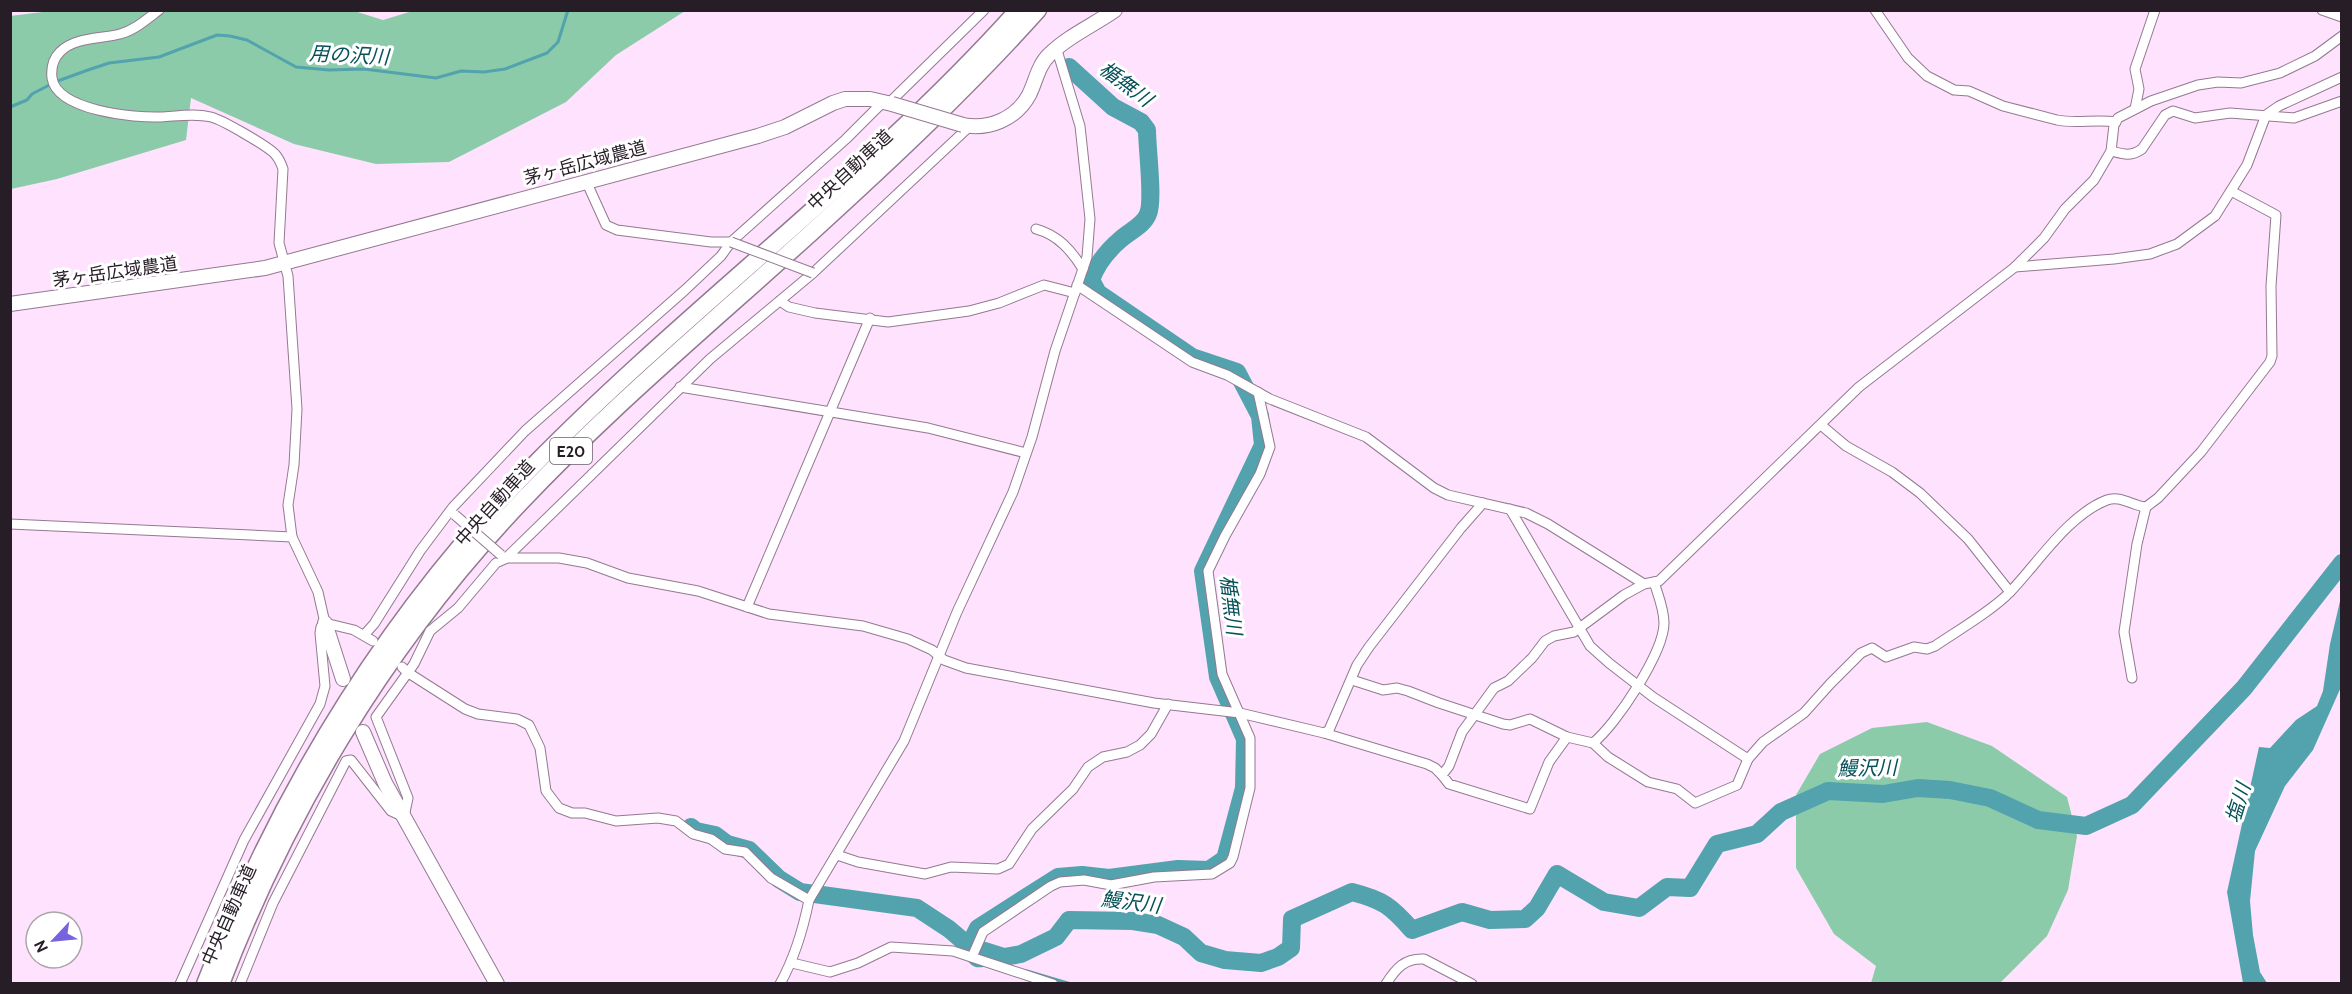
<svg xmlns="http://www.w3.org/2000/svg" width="2352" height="994" font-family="Cabin,'Noto Sans JP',sans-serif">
  <rect width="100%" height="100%" fill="#ffe2fd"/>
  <g fill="#8ccbaa">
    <path d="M 59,10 L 351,10 L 383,20 L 416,10 L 685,11 L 616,55 L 566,102 L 449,162 L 376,164 L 294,144 L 191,98 L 186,140 L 57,179 L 11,189 L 10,16 Z"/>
    <path d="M 1927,722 L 1992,746 L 2067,797 L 2077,836 L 2068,890 L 2047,936 L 2000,983 L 1871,983 L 1876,966 L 1834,934 L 1796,868 L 1796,795 L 1820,754 L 1872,728 Z"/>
  </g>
  <path fill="#52a3ad" d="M 2341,597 L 2341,687 L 2313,750 L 2285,786 L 2255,851 L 2250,901 L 2253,935 L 2260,972 L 2267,983 L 2243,983 L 2227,892 L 2259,747 L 2270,748 L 2296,720 L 2317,706 L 2323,691 L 2330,644 Z"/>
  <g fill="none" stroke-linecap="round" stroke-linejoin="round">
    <g stroke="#52a3ad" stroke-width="3">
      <path d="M 10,107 L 27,100 L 32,94 L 55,82 L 88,70 L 109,63 L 159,57 L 217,35 L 230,36 L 247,40 L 296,67 L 329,70 L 364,69 L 436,78 L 461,71 L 484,72 L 505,69 L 547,53 L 558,42 L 568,10"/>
      <path d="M 968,959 C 973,966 977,967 985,965"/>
      <path d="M 1027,971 L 1071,984"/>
    </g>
    <g stroke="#52a3ad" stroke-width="18">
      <path d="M 691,827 L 696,831 L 715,835 L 727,844 L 749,850 L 779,879 L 800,892 L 917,908 L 949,929 L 969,946 L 1004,957 L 1021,954 L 1056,937 L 1069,920 L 1133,921 L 1158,925 L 1184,937 L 1201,953 L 1225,960 L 1261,963 L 1278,957 L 1291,948 L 1292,919 L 1352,892 C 1383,900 1391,906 1412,930 L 1462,912 L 1490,920 L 1525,919 L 1537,908 L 1557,874 L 1604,902 L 1639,908 L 1667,887 L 1690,888 L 1717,844 L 1757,834 L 1781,812 L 1828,791 L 1883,794 L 1918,788 L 1950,790 L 1990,798 L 2038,820 L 2086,826 L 2132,805 L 2244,688 L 2342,563"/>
      <path d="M 969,946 L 978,928 L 1058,877 L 1082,875 L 1109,878 L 1178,869 L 1209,870 L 1225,859 L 1244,788 L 1245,739 L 1218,677 L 1203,571 L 1263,445 L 1260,416 L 1237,372 L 1192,357 L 1098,293 L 1091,280 C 1097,263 1108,250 1121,239 C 1130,231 1144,225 1148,214 C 1154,201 1147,148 1147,130 L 1141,122 L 1113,107 L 1069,67"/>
    </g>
    <g stroke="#937991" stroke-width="11">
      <g id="street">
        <path d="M 159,10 C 147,19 135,30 120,34 C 101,39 74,37 60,52 C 53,59 51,69 52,78 C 57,111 135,118 161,117 C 178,116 195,113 211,117 C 223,120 265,145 274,153 C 279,158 281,163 283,169 L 279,243 L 288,276 L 297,409 L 294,465 L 288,505 L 292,537"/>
        <path d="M 1875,10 L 1908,58 L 1927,76 L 1954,90 L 1969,91 L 2003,106 L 2057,120 C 2075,124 2096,119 2116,122"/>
        <path d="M 2322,10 L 2342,17"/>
        <path d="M 889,103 L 984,10"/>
        <path d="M 2135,109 L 2139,89 L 2135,69 L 2155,10"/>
        <path d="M 2111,151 C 2123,154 2131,157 2142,149 L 2165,115 L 2173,111 L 2195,118 L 2230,113 L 2294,118 L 2342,101"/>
        <path d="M 586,181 L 606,225 L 617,230 L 711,242 L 731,242"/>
        <path d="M 1036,229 C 1058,235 1071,250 1083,269"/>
        <path d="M 2015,267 L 2044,238 L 2065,209 L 2094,180 L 2111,151 L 2114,125 L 2118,118 L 2151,101 L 2198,85 L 2218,82 L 2241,83 L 2280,73 L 2315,56 L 2342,36"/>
        <path d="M 1077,285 L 1192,362 L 1227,375 L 1270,399 L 1366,437 L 1434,488 L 1448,495 L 1526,513 L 1548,524 L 1644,584"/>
        <path d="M 780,301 L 789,307 L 815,313 L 888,322 L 969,311 L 999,303 L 1044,285 L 1075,293"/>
        <path d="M 680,387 L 928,428 L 1026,453"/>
        <path d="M 1821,425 L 1846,446 L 1892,472 L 1920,493 L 1968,539 L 2010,592"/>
        <path d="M 10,524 L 292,537 L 318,592 L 325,623 L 321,627 L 320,633 L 325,686 L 320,704 L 244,840 L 180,984"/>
        <path d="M 505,558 L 559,558 L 587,563 L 628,578 L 698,591 L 769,614 L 863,626 L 908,639 L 932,650 L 944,660 L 966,668 L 1154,703 L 1240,713 L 1324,733 L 1329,730 L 1357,665 L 1369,647 L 1461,528 L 1483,503"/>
        <path d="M 747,607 L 870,318"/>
        <path d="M 325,623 L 354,630 L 373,641"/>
        <path d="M 365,634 L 374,624 L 420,551 L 453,507 L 525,431 L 685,290 L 721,256 L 731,242 L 846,139 L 883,102"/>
        <path d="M 402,667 L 407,672 L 465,709 L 478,714 L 517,719 L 529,725 L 540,748 L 546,791 L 559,808 L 572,813 L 585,813 L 616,821 L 658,818 L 676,821 L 693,834 L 711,839 L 725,849 L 745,852 L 771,878 L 809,900"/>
        <path d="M 2132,678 L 2124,632 L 2137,544 L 2146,507"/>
        <path d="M 1352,680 L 1383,690 L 1397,688 L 1408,691 L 1439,703 L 1503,724 L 1510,725 L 1530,719 L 1567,737 L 1593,743 L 1608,757 L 1648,782 L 1677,789 L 1695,803 L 1737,785 L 1748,759 L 1653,697 L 1609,663 L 1590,646 L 1510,509"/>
        <path d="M 1324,733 L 1427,764 L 1435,768 L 1442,775"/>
        <path d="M 1567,737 L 1549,762 L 1530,809 L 1449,784 L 1442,775 L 1449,766 L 1462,732 L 1494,688 L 1508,681 L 1532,658 L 1545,641 L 1554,636 L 1574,632 L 1624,595 L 1644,584 L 1659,581 L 1859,387 L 2015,267 L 2114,259 L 2150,254 L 2177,244 L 2215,216 L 2247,165 L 2266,115 L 2279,106 L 2342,77"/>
        <path d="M 1593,743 C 1616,725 1664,652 1664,623 C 1664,609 1658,595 1654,582"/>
        <path d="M 1748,759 L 1763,742 L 1804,713 L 1830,684 L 1861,653 L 1872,648 L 1886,657 L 1914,647 L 1927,649 L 1935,646 C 1957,631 1993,610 2010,592 C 2038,563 2068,515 2107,500 C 2120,495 2133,506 2146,507 L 2158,498 L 2201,452 L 2270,362 L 2272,356 L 2271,286 L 2276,215 L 2231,191"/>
        <path d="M 837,855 L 858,862 L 925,874 L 951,867 L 998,869 L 1009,864 L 1032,829 L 1073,789 L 1088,767 L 1103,757 L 1127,752 L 1140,745 L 1151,734 L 1168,704"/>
        <path d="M 972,957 L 983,932 L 1051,886 L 1060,882 L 1084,880 L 1111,885 L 1154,877 L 1212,874 L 1230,863 L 1233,857 L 1250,788 L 1250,738 L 1222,674 L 1208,571 L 1225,536 L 1260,474 L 1270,447 L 1258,392"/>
        <path d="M 792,963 L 830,972 L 858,963 L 891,947 L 953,951 L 1053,984"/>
        <path d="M 240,984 L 273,903 L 346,761 L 351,760 L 391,811 L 404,817 L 408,798 L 376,717 L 414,664 L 430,631 L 458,608 L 496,563 L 505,559 L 710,359 L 813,273 L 970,126"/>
        <path d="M 780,984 C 795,957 803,930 809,900 L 904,741 L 957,612 L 1013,492 L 1032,437 L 1055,351 L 1087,257 L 1090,219 L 1080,126 L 1056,47"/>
        <path d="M 1386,984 C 1396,968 1405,958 1424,959 L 1472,984"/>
      </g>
    </g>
    <g stroke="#937991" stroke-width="16">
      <g id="secondary">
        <path d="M 963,125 C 989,130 1016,119 1029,95 C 1036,81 1038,65 1050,54 C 1068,36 1094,25 1115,10"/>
        <path d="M 10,304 L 265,268 L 758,136 L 785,127 L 833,103 L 845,99 L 870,99 L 892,104"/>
        <path d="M 325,623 L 343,679"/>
        <path d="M 363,732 L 385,783 L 497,984"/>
      </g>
    </g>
    <g stroke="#937991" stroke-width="19">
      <g id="highway">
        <path d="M 205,984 C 280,791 389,613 534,465 C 689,307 870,175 1018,10"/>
        <path d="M 221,984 C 286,814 382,652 506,518 C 601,415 708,326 812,232 C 890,161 967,89 1038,10"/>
      </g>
    </g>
    <use href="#street" stroke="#fff" stroke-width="9"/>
    <use href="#secondary" stroke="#fff" stroke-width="14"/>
    <use href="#highway" stroke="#fff" stroke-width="16"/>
    <g stroke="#937991" stroke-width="11" stroke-linecap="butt">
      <g id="street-bridge">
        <path d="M 731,242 L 813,273"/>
        <path d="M 455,515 L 501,555"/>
      </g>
    </g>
    <g stroke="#937991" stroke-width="16" stroke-linecap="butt">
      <path id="secondary-bridge" d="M 892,104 L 963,125"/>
    </g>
    <use href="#street-bridge" stroke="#fff" stroke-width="9"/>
    <use href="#secondary-bridge" stroke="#fff" stroke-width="14"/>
  </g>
  <g text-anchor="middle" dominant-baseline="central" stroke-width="6" stroke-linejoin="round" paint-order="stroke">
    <rect fill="#fff" stroke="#686168" stroke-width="1.5" x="550" y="438" width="42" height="26" rx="4.5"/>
    <g font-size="16" font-weight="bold" fill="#271d27">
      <text x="571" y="451">E20</text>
    </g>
    <g font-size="18" fill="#271d27" stroke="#fff">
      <text transform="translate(585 163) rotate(-15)">茅ヶ岳広域農道</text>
      <text transform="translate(850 170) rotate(-43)">中央自動車道</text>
      <text transform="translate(115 272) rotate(-8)">茅ヶ岳広域農道</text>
      <text transform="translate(495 503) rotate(-48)">中央自動車道</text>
      <text transform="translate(229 915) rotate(-66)">中央自動車道</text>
    </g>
    <g font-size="20" font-style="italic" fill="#075159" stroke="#fff">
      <text transform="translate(349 55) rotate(3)">用の沢川</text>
      <text transform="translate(1126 84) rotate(37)">楯無川</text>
      <text transform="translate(1231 605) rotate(83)">楯無川</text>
      <text transform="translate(1867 768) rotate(-1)">鰻沢川</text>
      <text transform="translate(2238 803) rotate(-73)">塩川</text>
      <text transform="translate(1131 902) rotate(7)">鰻沢川</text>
    </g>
  </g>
  <rect width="2352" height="994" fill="none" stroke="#271d27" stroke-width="24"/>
  <g transform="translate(54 940) rotate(244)"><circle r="28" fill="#ffffff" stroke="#a9a5a9" stroke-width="1.5"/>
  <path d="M0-4.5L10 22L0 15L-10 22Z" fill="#7663de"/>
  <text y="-9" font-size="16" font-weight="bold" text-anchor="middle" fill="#271d27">N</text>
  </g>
</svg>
